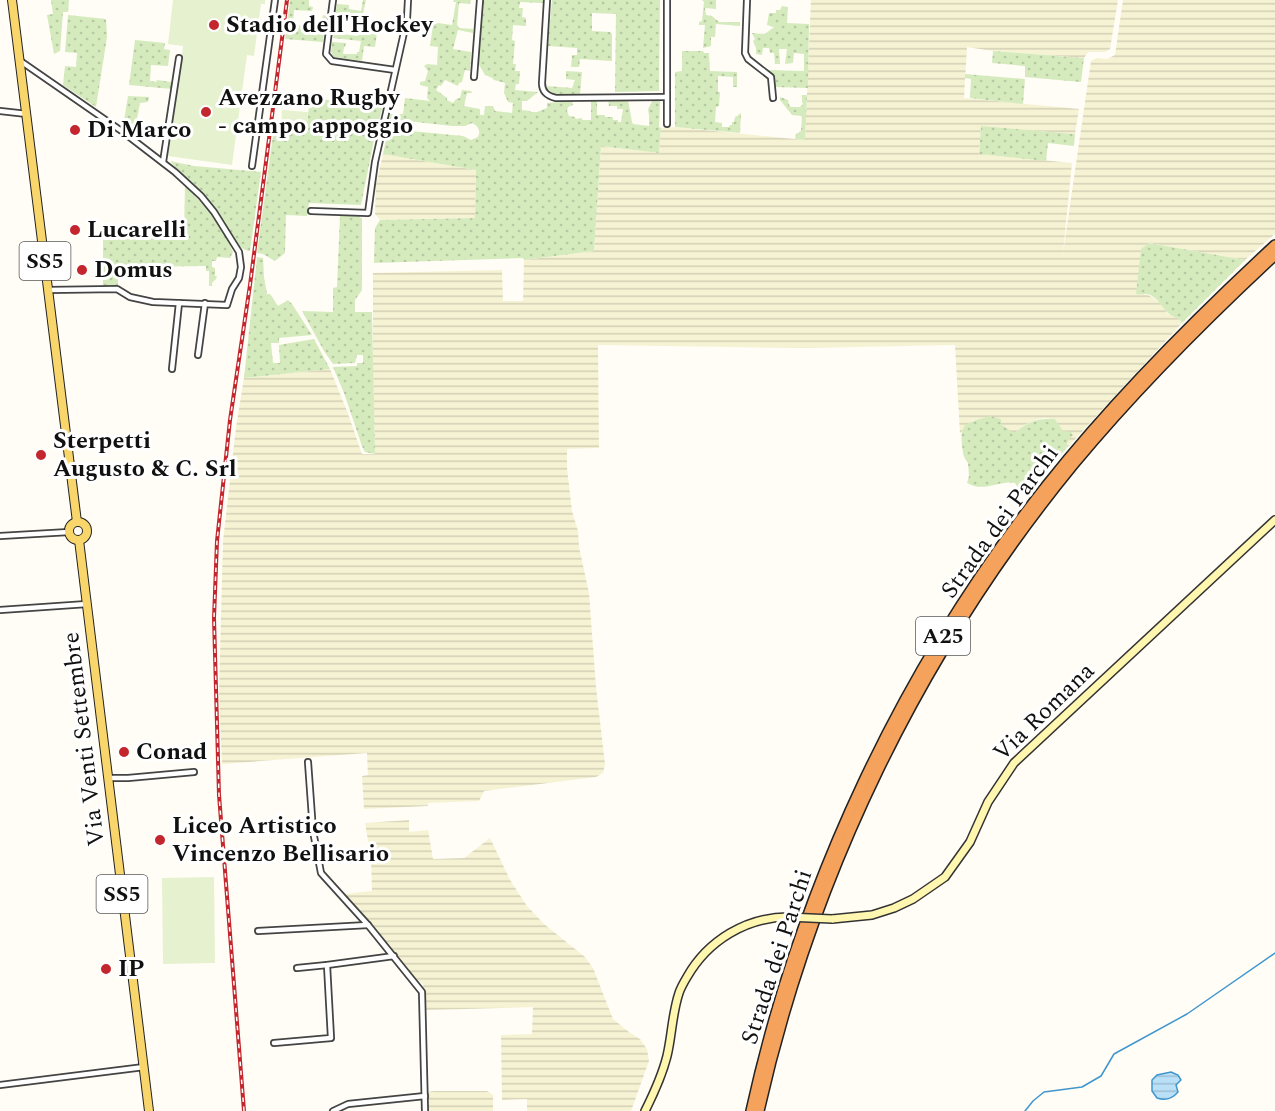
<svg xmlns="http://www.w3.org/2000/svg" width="1275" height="1111" font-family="Spectral,serif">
  <defs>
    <pattern id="farmland-rules" width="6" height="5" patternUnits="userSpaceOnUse" patternTransform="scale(1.5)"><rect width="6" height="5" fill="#f6f3d4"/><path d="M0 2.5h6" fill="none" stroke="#d2cfb5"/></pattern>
    <pattern id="grass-dots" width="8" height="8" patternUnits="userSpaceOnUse" patternTransform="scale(1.5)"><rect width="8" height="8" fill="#d5ebbd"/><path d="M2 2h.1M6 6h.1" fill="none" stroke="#b6c8a1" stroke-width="1.8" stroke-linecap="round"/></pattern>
    <pattern id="water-rules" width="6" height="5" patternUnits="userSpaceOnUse" patternTransform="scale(1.5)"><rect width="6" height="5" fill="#b9e0f7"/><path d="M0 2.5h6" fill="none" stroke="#9ebfd3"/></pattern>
  </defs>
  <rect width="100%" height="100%" fill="#fffdf5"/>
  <g fill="url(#farmland-rules)">
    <path d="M 811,0 L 1118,0 L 1110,49 L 1105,52 L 1088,52 L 1084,58 L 993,51 L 967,47 L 964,98 L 1079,109 L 1075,134 L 981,127 L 979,154 L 1072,163 L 1063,253 L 1091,61 L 1097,58 L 1107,59 L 1115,55 L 1123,0 L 1275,0 L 1275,234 L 1245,260 L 1149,243 L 1141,249 L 1137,294 L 1148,295 L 1155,299 L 1164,306 L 1167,313 L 1178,318 L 1182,323 L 1066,449 L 1068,441 L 1055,419 L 1044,418 L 1036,420 L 1024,425 L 1016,432 L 1011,432 L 1001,424 L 973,420 L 964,428 L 960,434 L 955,345 L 805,348 L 598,345 L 599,448 L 567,449 L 567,468 L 572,511 L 578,531 L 579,547 L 589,593 L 596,687 L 605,764 L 603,773 L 596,777 L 484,791 L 479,801 L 428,803 L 428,806 L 364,809 L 362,776 L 368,775 L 367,753 L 222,764 L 219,691 L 223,541 L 236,427 L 244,378 L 330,369 L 347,411 L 362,454 L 375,454 L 373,369 L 373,273 L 502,270 L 503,301 L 523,301 L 524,260 L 594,251 L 601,146 L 659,153 L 661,128 L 673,127 L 805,140 Z"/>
    <path d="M 383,154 L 476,170 L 475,218 L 380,220 L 375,214 L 376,185 Z"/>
    <path d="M 409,820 L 409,832 L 428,830 L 433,859 L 464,858 L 490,838 L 510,880 L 527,906 L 544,924 L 585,957 L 593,968 L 613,1019 L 629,1032 L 640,1039 L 647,1049 L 649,1061 L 631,1111 L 527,1111 L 527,1099 L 502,1100 L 501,1035 L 532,1034 L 533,1007 L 426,1010 L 423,984 L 417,980 L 344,894 L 372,891 L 371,858 L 365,823 Z"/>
    <path d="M 434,1091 L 487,1091 L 493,1095 L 493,1111 L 428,1111 L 428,1092 Z"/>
  </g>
  <g fill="url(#grass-dots)">
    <path d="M 51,0 L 69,0 L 68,12 L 63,12 L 60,51 L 54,54 L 47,15 L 53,14 Z"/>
    <path d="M 290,0 L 309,0 L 309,6 L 313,7 L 312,11 L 294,10 L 293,25 L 308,26 L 309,28 L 320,29 L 323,15 L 326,16 L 323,42 L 285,39 Z"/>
    <path d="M 363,0 L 366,0 L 363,14 L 368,15 L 367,24 L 378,26 L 375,47 L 364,46 L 362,61 L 334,57 L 331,52 L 332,42 L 346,43 L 345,47 L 344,47 L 343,54 L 357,54 L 357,52 L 359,52 L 361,41 L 333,38 L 334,33 L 358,36 L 358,33 L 361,33 L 363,21 L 341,18 L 335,15 L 337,4 L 349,5 L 349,9 L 361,11 Z"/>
    <path d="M 454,0 L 471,0 L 470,4 L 459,3 L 457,25 L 459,28 L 473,29 L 473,33 L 458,30 L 453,49 L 471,52 L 470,71 L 465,70 L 462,82 L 459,83 L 458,86 L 445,80 L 441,86 L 439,85 L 436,90 L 447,98 L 447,100 L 453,103 L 456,99 L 460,98 L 462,90 L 471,91 L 472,93 L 467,93 L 464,106 L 480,109 L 480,115 L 484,115 L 485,106 L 493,106 L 495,111 L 512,113 L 513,103 L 508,102 L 504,93 L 505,83 L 494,80 L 492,78 L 485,75 L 478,63 L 483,0 L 543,0 L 543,3 L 520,2 L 519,8 L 523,8 L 522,17 L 526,18 L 526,26 L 513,25 L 512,40 L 515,41 L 513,64 L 516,64 L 515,71 L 520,71 L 519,84 L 516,84 L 515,90 L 538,92 L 527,101 L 522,101 L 522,110 L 530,111 L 531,112 L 537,112 L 547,108 L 547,103 L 572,101 L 573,105 L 568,107 L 567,111 L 569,116 L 575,117 L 576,119 L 581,118 L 583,120 L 591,120 L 591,100 L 597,100 L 597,115 L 605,115 L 605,117 L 613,117 L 613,120 L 618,120 L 618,122 L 621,122 L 623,109 L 617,109 L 617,106 L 609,106 L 608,99 L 628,100 L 632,122 L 633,124 L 649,126 L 649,116 L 648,109 L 653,100 L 660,101 L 659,127 L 661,128 L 659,153 L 601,146 L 594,251 L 524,260 L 523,258 L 374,263 L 375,228 L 380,220 L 475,218 L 476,170 L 383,154 L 388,130 L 390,129 L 463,136 L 471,140 L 478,137 C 481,130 478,126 472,123 L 465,126 L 452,126 L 389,119 L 390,114 L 403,114 L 405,98 L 430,101 L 427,98 L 428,87 L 420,85 L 420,82 L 425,81 L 428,71 L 424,66 L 427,64 L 437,65 L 438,47 L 430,46 L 433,25 L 438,23 L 452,25 L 456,2 L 453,2 Z"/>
    <path d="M 552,0 L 660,0 L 659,91 L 615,92 L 616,14 L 592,13 L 592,31 L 610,32 L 612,34 L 612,61 L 580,59 L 579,67 L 571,67 L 572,55 L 577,55 L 577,48 L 548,46 Z"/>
    <path d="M 702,0 L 716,0 L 716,9 L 705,8 L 706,15 L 712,16 L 719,22 L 740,22 L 740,26 L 716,24 L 715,37 L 711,37 L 711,46 L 703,48 L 705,25 L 699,25 L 699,22 L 702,21 L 704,2 Z"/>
    <path d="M 782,6 L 788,7 L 787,23 L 809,24 L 808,88 L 775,87 L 772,76 L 766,70 L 804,71 L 804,54 L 794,53 L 793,63 L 785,64 L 787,49 L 779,49 L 780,64 L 775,64 L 774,53 L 770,53 L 769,48 L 763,48 L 762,55 L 756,54 L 756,48 L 753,41 L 755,39 L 752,33 L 765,34 L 774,27 L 767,25 L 769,13 L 776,13 L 776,10 L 780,10 Z"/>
    <path d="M 68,15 L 106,19 L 107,37 L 96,107 L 63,85 L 65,66 L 76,67 L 77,53 L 65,52 Z"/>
    <path d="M 135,40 L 165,43 L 164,49 L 170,50 L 168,66 L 151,65 L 150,81 L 156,82 L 157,80 L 171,82 L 172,83 L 172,89 L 129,85 Z"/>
    <path d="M 682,51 L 703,51 L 704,53 L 709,53 L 710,71 L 737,72 L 737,87 L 733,87 L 733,77 L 718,76 L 718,92 L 720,92 L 719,106 L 716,107 L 715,122 L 722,123 L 722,127 L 729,127 L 730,125 L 732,125 L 732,122 L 734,122 L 735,117 L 737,116 L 741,113 L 740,133 L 675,127 L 675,72 L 682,71 Z"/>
    <path d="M 993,51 L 1084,58 L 1081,82 L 1025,77 L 1025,66 L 992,63 Z"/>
    <path d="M 566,71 L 582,72 L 580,94 L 552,94 L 548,90 L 547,86 L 572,88 L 575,80 L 566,79 Z"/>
    <path d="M 965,74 L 1025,79 L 1023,104 L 970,98 L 971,79 L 965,78 Z"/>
    <path d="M 349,91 L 361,92 L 361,96 L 385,98 L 374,140 L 361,205 L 309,203 L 307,216 L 286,215 L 285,253 L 275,261 L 263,254 L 257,253 L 274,128 L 306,130 L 310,98 L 336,101 L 338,94 L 349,95 Z"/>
    <path d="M 802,95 L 807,95 L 805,140 L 795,139 L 796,134 L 801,131 L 802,116 L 792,115 L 780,100 L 780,97 L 788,100 L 789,105 L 791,107 L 800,107 L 803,104 L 802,102 Z"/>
    <path d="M 128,96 L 149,97 L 148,102 L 140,103 L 134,135 L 123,127 Z"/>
    <path d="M 981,126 L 1075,134 L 1074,146 L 1048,143 L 1046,161 L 979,154 Z"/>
    <path d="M 170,161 L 194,166 L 261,172 L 250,251 C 233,249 227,225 219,213 C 205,193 185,179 170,161 Z"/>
    <path d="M 185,186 L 208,210 L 210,210 L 216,218 L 219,227 L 222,228 L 233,252 L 230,258 L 217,257 L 216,261 L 212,261 L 212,267 L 215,268 L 215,276 L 217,276 L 216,279 L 212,283 L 212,286 L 209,286 L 209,271 L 206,271 L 206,266 L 131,267 L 118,276 L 118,285 L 103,286 L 103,240 L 146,238 L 160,235 L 184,235 Z"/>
    <path d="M 340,215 L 359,216 L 362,219 L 362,290 L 355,300 L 355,312 L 372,312 L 375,454 L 365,452 L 362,446 L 344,393 L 333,367 L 357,366 L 357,363 L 363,363 L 363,355 L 357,355 L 355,363 L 333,364 L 324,351 L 302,311 L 333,312 L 333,288 L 337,287 Z"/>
    <path d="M 1149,243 L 1245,260 L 1182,323 L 1178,318 C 1164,316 1161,297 1147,294 C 1143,294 1140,295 1136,294 L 1141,249 Z"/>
    <path d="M 257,257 L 263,258 L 264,277 L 267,294 L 270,294 L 278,306 L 288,300 L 292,304 L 312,335 L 279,338 L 279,343 L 271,343 L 273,363 L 280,363 L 279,345 L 314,339 L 330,369 L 244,378 Z"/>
    <path d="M 990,416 L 1001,419 L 1001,424 L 1012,432 L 1016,432 C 1027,422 1039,418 1055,419 L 1063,431 L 1071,432 L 1073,435 L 1068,441 L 1066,449 L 1035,484 L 1032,489 L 1018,488 L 1015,483 C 999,480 984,493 967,483 L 969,476 L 968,463 C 963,457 963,453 962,445 C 959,419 971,423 990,416 Z"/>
  </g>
  <g fill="#e6f2cf">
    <path d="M 173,0 L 265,0 L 265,4 L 261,4 L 254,56 L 247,55 L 232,165 L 168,156 L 183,46 L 168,44 Z"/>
    <path d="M 282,110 L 308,112 L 307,130 L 281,128 Z"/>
    <path d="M 214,877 L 215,963 L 163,964 L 162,878 Z"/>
  </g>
  <path fill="url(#water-rules)" stroke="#3f96cf" stroke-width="1.5" d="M 1171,1072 L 1178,1075 L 1181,1080 L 1176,1085 L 1178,1092 C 1172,1099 1166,1101 1157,1098 L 1152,1091 L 1152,1080 L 1157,1075 Z"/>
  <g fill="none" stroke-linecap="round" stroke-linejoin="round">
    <path stroke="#3f96cf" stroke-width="1.5" d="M 1025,1111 L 1033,1101 L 1044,1092 L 1082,1087 L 1101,1076 L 1114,1054 L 1187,1014 L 1275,953"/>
    <g stroke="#444" stroke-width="8">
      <g id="minor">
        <path d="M 333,0 L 326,54 L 332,61 L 395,70"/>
        <path d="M 547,0 L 542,83 C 542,92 547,96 556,98 L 666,97"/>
        <path d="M 747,0 L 745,53 L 748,59 L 771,77 L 773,98"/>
        <path d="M 19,60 L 123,132 L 175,172 L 201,196 L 214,212 L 239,252 L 241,267 L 239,278 L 232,289 L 227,305 L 153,302 L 130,297 L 117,289 L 48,290"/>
        <path d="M 474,77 L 480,0"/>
        <path d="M 0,111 L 27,114"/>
        <path d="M 667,124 L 667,0"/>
        <path d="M 163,162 L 179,58"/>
        <path d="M 252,166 L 275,0"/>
        <path d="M 311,211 L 368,213 L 375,162 L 407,19 L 408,0"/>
        <path d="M 198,355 L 205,303"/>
        <path d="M 172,369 L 179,303"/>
        <path d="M 0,536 L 69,532"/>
        <path d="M 0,610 L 87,604"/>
        <path d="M 308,762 L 313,831 L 321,873 L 368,925 L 422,992 L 425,1111"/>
        <path d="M 108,778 L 128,778 L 194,772"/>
        <path d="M 258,931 L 368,925"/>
        <path d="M 297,968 L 327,965 L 394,956"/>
        <path d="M 274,1043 L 331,1038 L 327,965"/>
        <path d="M 0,1085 L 144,1067"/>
        <path d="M 333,1111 L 348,1104 L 425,1096"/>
      </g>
    </g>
    <g stroke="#333" stroke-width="10">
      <g id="secondary">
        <path d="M 832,919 L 872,915 L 894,908 L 913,899 L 945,877 L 970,842 L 988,802 L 1014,763 L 1275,520"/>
        <path d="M 645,1111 C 654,1093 662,1076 667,1056 C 672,1035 672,1014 679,993 C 681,987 684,982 687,977 C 708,940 747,917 788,917"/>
      </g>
    </g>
    <g stroke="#222" stroke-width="10">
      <g id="primary">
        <path d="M 12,0 L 77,522"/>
        <circle cx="78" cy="531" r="9"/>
        <path d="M 79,540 L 149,1111"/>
      </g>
    </g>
    <g stroke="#222" stroke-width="12">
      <g id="motorway">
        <path d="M 751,1111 C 801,884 903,667 1047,485 C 1116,398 1194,320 1275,245"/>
        <path d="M 759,1111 C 812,875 920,652 1073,465 C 1135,390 1204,321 1275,255"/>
      </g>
    </g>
    <use href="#minor" stroke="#fff" stroke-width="4.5"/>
    <use href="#secondary" stroke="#fff6b0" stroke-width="7"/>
    <use href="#primary" stroke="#f9d66b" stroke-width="8"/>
    <use href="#motorway" stroke="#f5a25d" stroke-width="9"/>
    <g stroke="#c4262e" stroke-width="4">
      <path id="rail" d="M 244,1111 L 219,795 L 214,618 L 217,541 L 230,420 L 250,285 L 287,0"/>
    </g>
    <use href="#rail" stroke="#fff" stroke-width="1.5" stroke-dasharray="4.5" stroke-linecap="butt"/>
    <g stroke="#333" stroke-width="10" stroke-linecap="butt">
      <path id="secondary-bridge" d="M 788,917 L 832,919"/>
    </g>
    <use href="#secondary-bridge" stroke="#fff6b0" stroke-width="7"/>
  </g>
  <g fill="#c4262e" stroke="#fff" stroke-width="2">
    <circle cx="214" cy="25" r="6"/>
    <circle cx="206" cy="112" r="6"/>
    <circle cx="75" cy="130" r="6"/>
    <circle cx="75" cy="230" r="6"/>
    <circle cx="82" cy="270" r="6"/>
    <circle cx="41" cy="455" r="6"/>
    <circle cx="124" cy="752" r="6"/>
    <circle cx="160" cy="840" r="6"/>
    <circle cx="106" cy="969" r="6"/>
  </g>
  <g text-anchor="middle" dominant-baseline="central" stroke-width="6" stroke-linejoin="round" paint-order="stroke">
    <g fill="#fff" stroke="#585858" stroke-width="1.5">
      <rect x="19.5" y="242" width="51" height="38" rx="4.5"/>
      <rect x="916" y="617" width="54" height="38" rx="4.5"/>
      <rect x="96.5" y="875" width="51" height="38" rx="4.5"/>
    </g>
    <g font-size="22" font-weight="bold" fill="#111">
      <text x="45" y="261">SS5</text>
      <text x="943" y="636">A25</text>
      <text x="122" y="894">SS5</text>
    </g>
    <g font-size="24" font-weight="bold" fill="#111" stroke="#fff" text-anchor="start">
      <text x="226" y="25">Stadio dell'Hockey</text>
      <text x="218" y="98">Avezzano Rugby<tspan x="218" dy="28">- campo appoggio</tspan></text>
      <text x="87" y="130">Di Marco</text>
      <text x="87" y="230">Lucarelli</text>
      <text x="94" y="270">Domus</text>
      <text x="53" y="441">Sterpetti<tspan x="53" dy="28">Augusto &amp; C. Srl</tspan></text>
      <text x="136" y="752">Conad</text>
      <text x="172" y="826">Liceo Artistico<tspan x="172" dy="28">Vincenzo Bellisario</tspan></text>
      <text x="118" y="969">IP</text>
    </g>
    <g font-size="24" fill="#111" stroke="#fff">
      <text transform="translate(1000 522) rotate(-54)">Strada dei Parchi</text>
      <text transform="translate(1044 712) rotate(-44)">Via Romana</text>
      <text transform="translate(84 739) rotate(-97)">Via Venti Settembre</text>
      <text transform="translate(777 957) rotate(-72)">Strada dei Parchi</text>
    </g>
  </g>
</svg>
